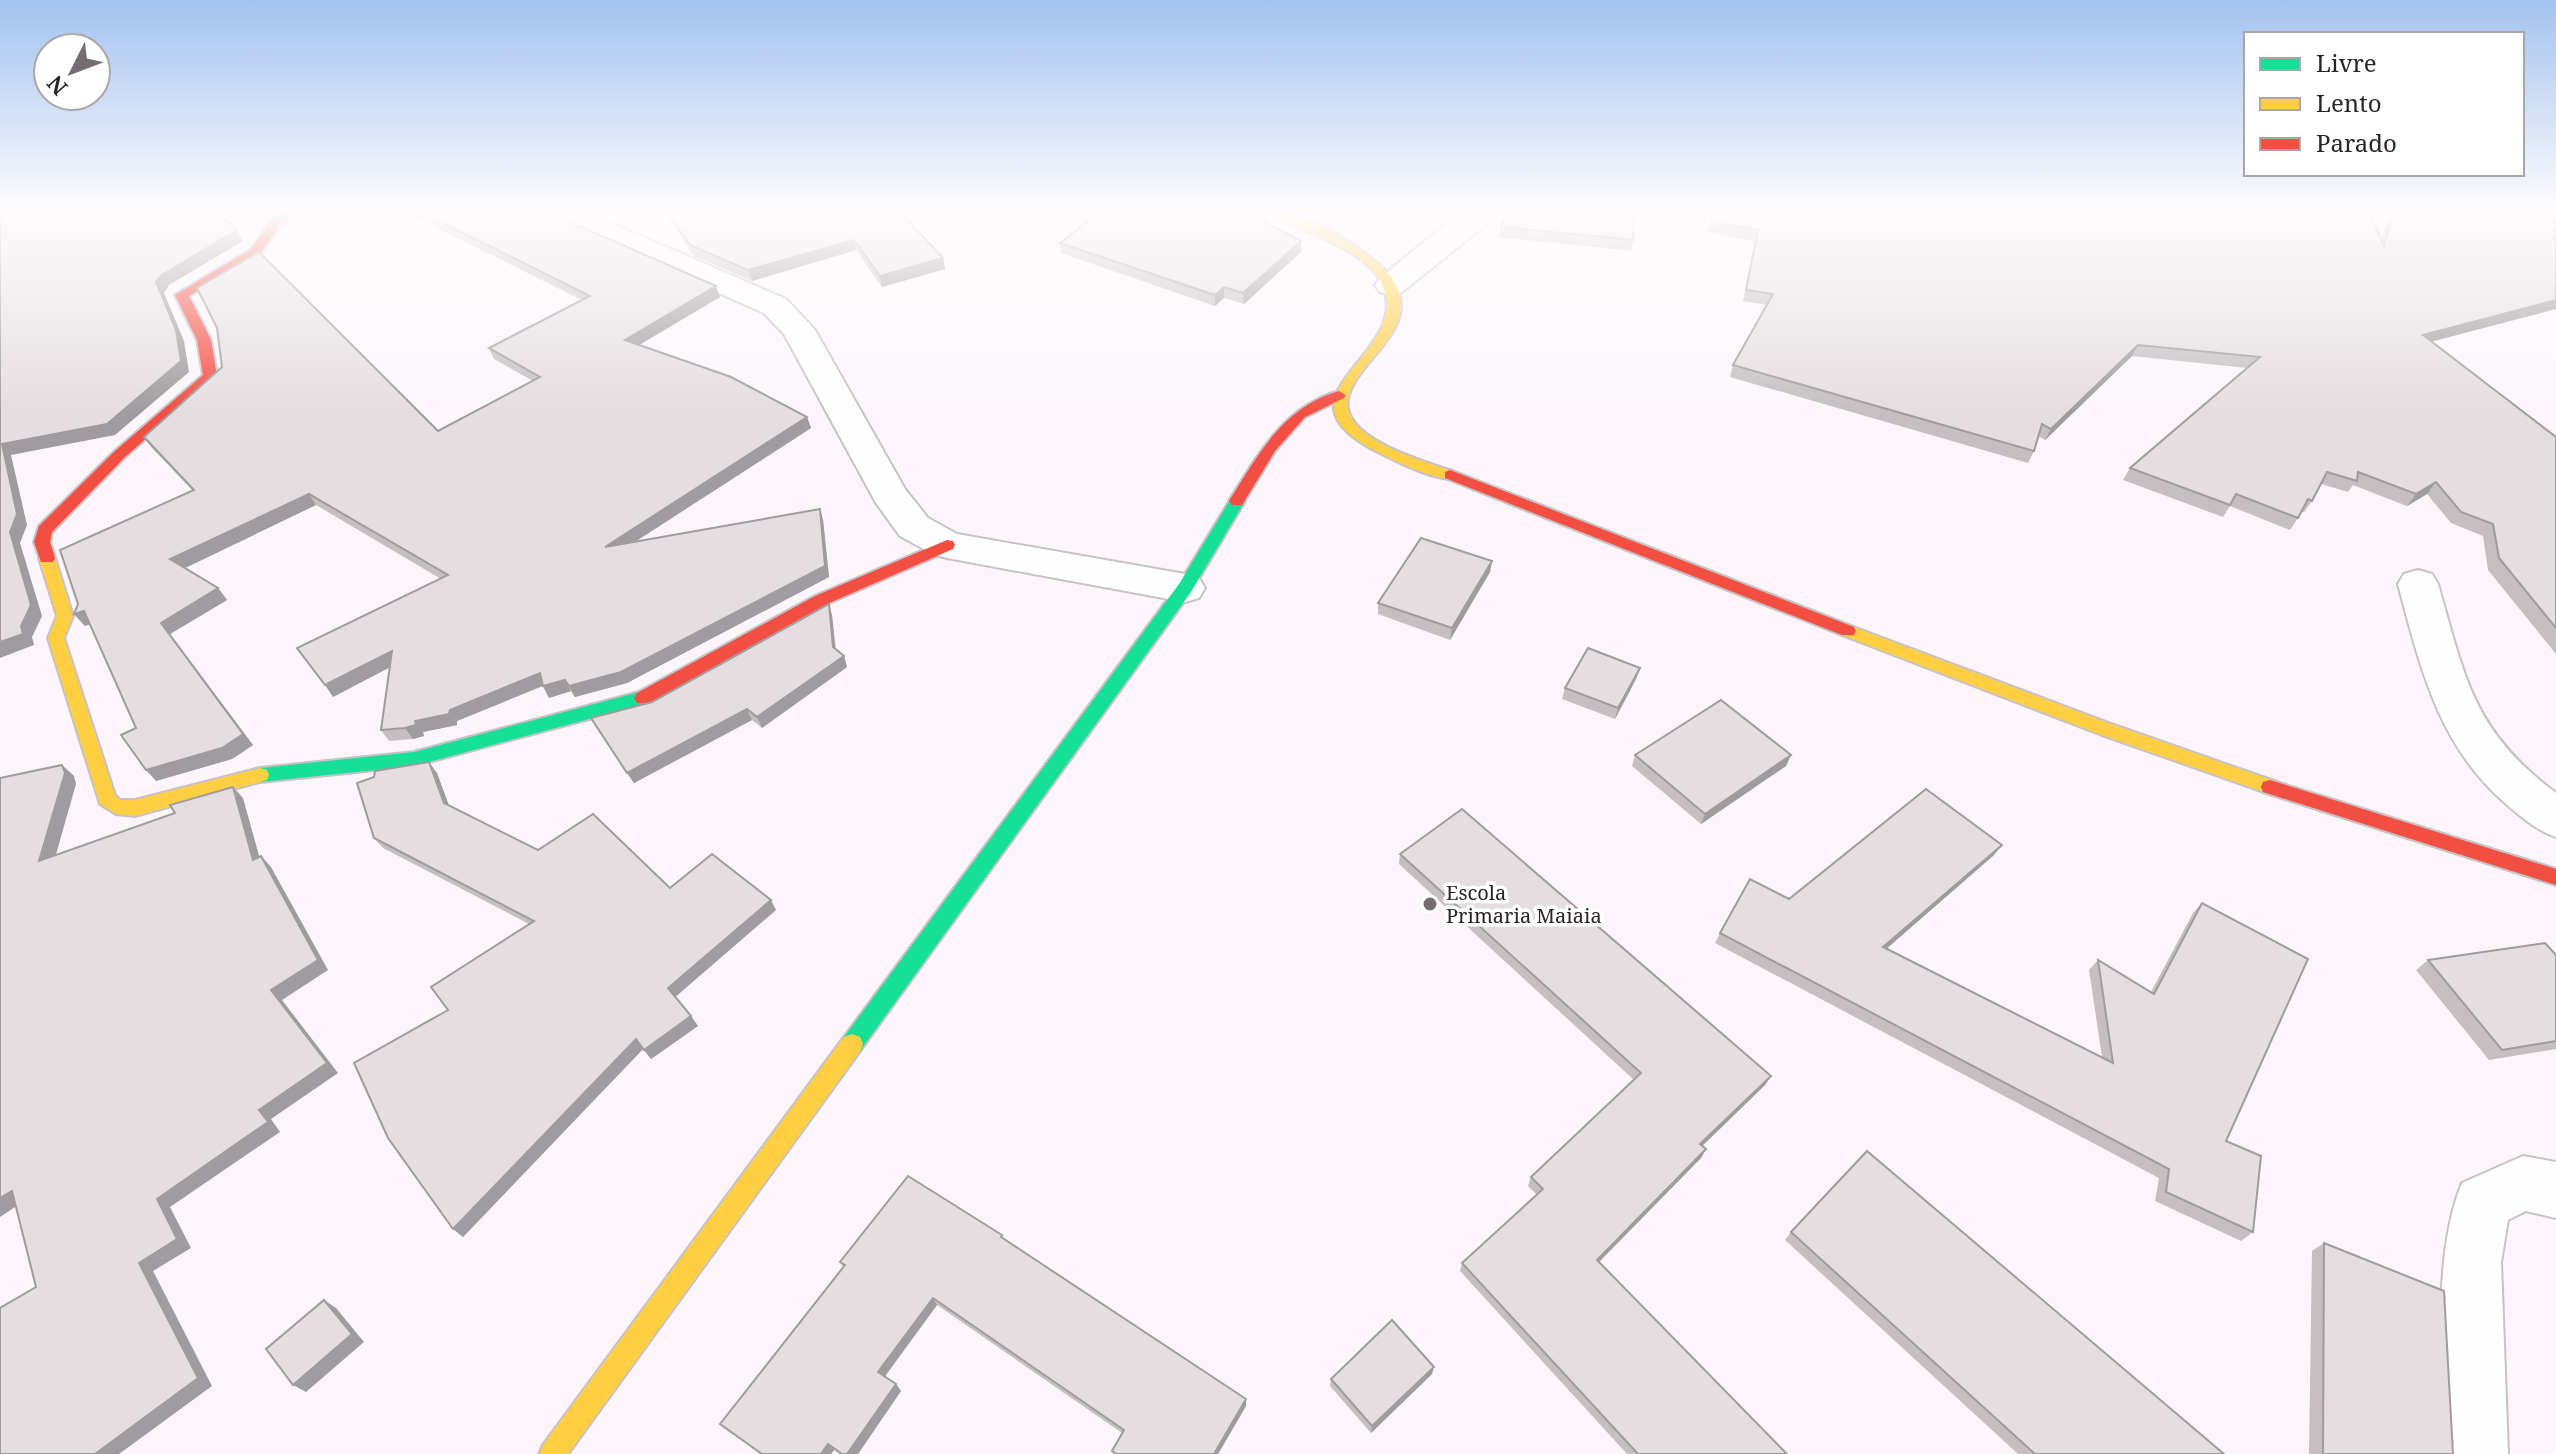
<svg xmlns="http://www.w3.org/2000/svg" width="2556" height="1454" font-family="'Noto Serif',serif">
  <rect width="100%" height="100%" fill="#fcf6fa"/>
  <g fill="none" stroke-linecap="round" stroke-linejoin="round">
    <g stroke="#c8c2c6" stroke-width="4">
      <g id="street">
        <path d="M 543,211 L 583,211 L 786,299 L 815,330 L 905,489 L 928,518 L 957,534 L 1185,574 L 1199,578 L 1205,588 L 1199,598 L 1185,602 L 947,558 L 933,554 L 900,536 L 876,503 L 784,334 L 764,313 L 547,217 Z"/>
        <path d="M 1462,211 L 1492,211 L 1483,227 L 1402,292 L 1391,295 L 1380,292 L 1375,285 L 1380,278 Z"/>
        <path d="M 2418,570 L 2432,574 L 2438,584 C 2465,678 2473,731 2556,793 L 2556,837 C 2536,830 2521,817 2505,803 C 2438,745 2420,666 2398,584 L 2404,574 Z"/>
        <path d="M 2523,1156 L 2556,1162 L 2556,1218 L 2526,1211 L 2508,1220 L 2501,1262 L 2508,1454 L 2444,1454 C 2443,1373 2431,1257 2462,1183 Z"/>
      </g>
    </g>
    <g stroke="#c8c2c6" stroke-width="4">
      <g id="fast">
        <path d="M 1237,496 L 1245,501 L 1191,592 L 860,1051 L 852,1054 L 844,1051 L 841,1044 L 844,1037 L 1179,584 L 1232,497 Z"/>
        <path d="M 643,691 L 649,693 L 652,698 L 649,703 L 414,766 L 260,782 L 253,780 L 251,775 L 253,770 L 260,768 L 414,752 Z"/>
      </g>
    </g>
    <g stroke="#c8c2c6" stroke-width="4">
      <g id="slow">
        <path d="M 1269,211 C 1298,210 1328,229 1352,244 C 1469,318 1339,359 1348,409 C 1355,443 1427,462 1455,472 L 1455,478 C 1440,482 1401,464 1386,456 C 1258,397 1409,359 1384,289 C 1367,244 1299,236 1269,211 Z"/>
        <path d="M 47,553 L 55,558 L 73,616 L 64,638 L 115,795 L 120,800 L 135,800 L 260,768 L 267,770 L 269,775 L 267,780 L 135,816 L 116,814 L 100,804 L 48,638 L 57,616 L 39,558 Z"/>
        <path d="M 1848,625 L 2114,725 L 2277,782 L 2279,787 L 2277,792 L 2270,794 L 2102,735 L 1842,635 L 1840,631 L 1842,627 Z"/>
        <path d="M 852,1034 L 860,1037 L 863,1044 L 860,1051 L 568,1454 L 539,1454 L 543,1445 L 844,1037 Z"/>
      </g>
    </g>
    <g stroke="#c8c2c6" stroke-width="4">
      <g id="jam">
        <path d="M 283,211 L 297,211 L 280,225 L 259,255 L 189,296 L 211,340 L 217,376 L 125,457 L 52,532 L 50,542 L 55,558 L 53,562 L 41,562 L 34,542 L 39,526 L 115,451 L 203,375 L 197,340 L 175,295 L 251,249 L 272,219 Z"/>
        <path d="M 1339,391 L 1346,395 L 1344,398 L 1305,417 L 1275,451 L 1242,505 L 1232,505 L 1229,501 C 1258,455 1283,407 1339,391 Z"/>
        <path d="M 1450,470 L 1854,627 L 1856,631 L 1854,635 L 1842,635 L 1445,478 L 1445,472 Z"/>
        <path d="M 947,540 L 953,541 L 955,545 L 953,549 L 827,604 L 649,703 L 637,703 L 634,698 L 637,693 L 815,596 Z"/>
        <path d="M 2270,780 L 2556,869 L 2556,885 L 2263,792 L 2261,787 L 2263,782 Z"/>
      </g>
    </g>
    <use href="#street" fill="#fffefe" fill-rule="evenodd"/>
    <use href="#fast" fill="#16e098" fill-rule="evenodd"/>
    <use href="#slow" fill="#ffcf43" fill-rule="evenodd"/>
    <use href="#jam" fill="#f24e42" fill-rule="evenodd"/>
  </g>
  <g fill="#c5bfc2">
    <path d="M 403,211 L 545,211 L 720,297 L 639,345 L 807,417 L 811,428 L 636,541 L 820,509 L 823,520 L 829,577 L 627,683 L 575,697 L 571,691 L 549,698 L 543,686 L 457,721 L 457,725 L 423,732 L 424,736 L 413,739 L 389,741 L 381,730 L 390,667 L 333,697 L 441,579 L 316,505 L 184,568 L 218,588 L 227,600 L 170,634 L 253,745 L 232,759 L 156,781 L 136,728 L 90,624 L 85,626 L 74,614 L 78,604 L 193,491 L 152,448 L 144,437 L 438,431 L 533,381 L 494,359 L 489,348 L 582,300 Z"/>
    <path d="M 664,211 L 899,211 L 943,258 L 945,269 L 882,287 L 856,250 L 752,281 L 694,256 Z"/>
    <path d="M 1712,211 L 2382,240 L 2390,211 L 2556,211 L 2432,342 L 2556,437 L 2556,654 L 2488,570 L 2483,536 L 2451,523 L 2427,494 L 2407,506 L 2353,485 L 2348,492 L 2321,484 L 2312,501 L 2304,512 L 2302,512 L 2290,530 L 2230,506 L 2223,517 L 2123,480 L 2130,468 L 2247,368 L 2132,356 L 2045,440 L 2038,436 L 2034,451 L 2028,463 L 1730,377 L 1733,365 L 1767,305 L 1743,301 L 1755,241 L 1707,232 Z"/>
    <path d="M 1172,214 L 1301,241 L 1301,252 L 1244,304 L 1224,298 L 1215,306 L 1061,253 L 1060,243 Z"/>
    <path d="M 1501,227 L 1633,240 L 1631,251 L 1499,237 Z"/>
    <path d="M 1492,561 L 1490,572 L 1450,640 L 1378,614 L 1378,603 Z"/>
    <path d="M 832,615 L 836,649 L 844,656 L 847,667 L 762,728 L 752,720 L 634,783 L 591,718 L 652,702 Z"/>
    <path d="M 1640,668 L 1636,679 L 1615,719 L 1562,699 L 1565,688 Z"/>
    <path d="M 1635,755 L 1791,755 L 1786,766 L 1701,824 L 1632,766 Z"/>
    <path d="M 437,773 L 449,806 L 538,850 L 670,888 L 776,910 L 675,997 L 698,1026 L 651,1059 L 643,1049 L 463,1237 L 453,1229 L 448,1010 L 529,924 L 383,848 L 374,838 Z"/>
    <path d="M 1400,854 L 1771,1076 L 1765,1085 L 1702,1146 L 1706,1149 L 1701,1158 L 1599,1262 L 1787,1454 L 1627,1454 L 1460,1271 L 1462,1263 L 1537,1195 L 1528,1186 L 1531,1177 L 1634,1080 L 1399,864 Z"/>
    <path d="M 1994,855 L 1887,948 L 2102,1057 L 2089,970 L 2098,960 L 2151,992 L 2193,913 L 2202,903 L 2226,1141 L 2253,1232 L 2241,1241 L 2155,1201 L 2159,1178 L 1715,943 L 1720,933 L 1789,899 Z"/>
    <path d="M 2556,955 L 2556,1049 L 2489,1060 L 2416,970 L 2428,960 Z"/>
    <path d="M 1791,1232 L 2224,1454 L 2018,1454 L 1785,1240 Z"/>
    <path d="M 1002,1235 L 1004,1239 L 1246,1399 L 1246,1406 L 1218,1454 L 1113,1454 L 1112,1451 L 1122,1433 L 937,1305 L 885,1376 L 896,1384 L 901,1391 L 858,1454 L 840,1454 L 834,1450 L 831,1454 L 760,1454 L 720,1424 L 843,1267 L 840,1262 Z"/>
    <path d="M 2324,1243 L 2453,1454 L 2309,1454 L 2312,1251 Z"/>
    <path d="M 1432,1374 L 1371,1433 L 1330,1386 L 1331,1379 Z"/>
  </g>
  <g fill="#a09b9e">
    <path d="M 237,230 L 243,241 L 169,285 L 164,293 L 184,341 L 189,372 L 115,435 L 11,455 L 27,525 L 20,543 L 42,616 L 32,637 L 34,645 L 0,658 L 0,642 L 10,532 L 2,444 L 156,282 L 162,275 Z"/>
    <path d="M 854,240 L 856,250 L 752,281 L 748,270 Z"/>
    <path d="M 1301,241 L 1301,252 L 1244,304 L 1243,293 Z"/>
    <path d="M 943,258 L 945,269 L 882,287 L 880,276 Z"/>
    <path d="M 716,286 L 720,297 L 629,351 L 625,340 Z"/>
    <path d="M 1224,287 L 1224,298 L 1215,306 L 1215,295 Z"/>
    <path d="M 2556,300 L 2556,309 L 2415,346 L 2423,335 Z"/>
    <path d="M 2138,345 L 2132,356 L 2045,440 L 2051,429 Z"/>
    <path d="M 807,417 L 811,428 L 610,558 L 605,547 Z"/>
    <path d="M 2436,482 L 2427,494 L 2407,506 L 2416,494 Z"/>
    <path d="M 309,494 L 316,505 L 179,571 L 170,559 Z"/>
    <path d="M 820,509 L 823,520 L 829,577 L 627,683 L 575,697 L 569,686 Z"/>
    <path d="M 1492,561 L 1490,572 L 1450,640 L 1452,628 Z"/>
    <path d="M 218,588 L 227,600 L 170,634 L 253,745 L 232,759 L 156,781 L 146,770 L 161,623 Z"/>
    <path d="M 829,604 L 832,615 L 836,658 L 833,647 Z"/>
    <path d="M 84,611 L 95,622 L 85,626 L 74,614 Z"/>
    <path d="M 392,651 L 400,662 L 333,697 L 325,685 Z"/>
    <path d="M 844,656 L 847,667 L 762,728 L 757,717 Z"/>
    <path d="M 1640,668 L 1636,679 L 1615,719 L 1618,708 Z"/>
    <path d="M 540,673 L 547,684 L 457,721 L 457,725 L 423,732 L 424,736 L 413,739 L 405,728 L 415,721 L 450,710 Z"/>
    <path d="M 565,680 L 571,691 L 549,698 L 543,686 Z"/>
    <path d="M 747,709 L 752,720 L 634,783 L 627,773 Z"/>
    <path d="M 1791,755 L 1786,766 L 1701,824 L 1705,814 Z"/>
    <path d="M 429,762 L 437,773 L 452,814 L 444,803 Z"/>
    <path d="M 62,765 L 74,776 L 76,784 L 51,872 L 39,861 Z"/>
    <path d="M 233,787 L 243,798 L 263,870 L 253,860 Z"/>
    <path d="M 2002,845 L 1994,855 L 1877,957 L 1883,947 Z"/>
    <path d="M 261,856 L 271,867 L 328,970 L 282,1000 L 338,1073 L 271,1119 L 280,1132 L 170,1207 L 191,1248 L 153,1271 L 212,1386 L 119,1454 L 95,1454 L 139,1263 L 157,1199 L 259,1110 L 271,990 Z"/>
    <path d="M 771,900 L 776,910 L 674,998 L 668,988 Z"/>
    <path d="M 691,1016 L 698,1026 L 651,1059 L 644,1050 Z"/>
    <path d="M 636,1039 L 643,1049 L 463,1237 L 453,1229 Z"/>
    <path d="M 1771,1076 L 1765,1085 L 1695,1153 L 1700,1144 Z"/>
    <path d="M 1706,1149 L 1701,1158 L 1593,1268 L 1597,1260 Z"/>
    <path d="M 12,1191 L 27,1199 L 0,1217 L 0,1198 Z"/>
    <path d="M 933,1298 L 937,1305 L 883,1379 L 878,1372 Z"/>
    <path d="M 324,1300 L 336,1308 L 364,1342 L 306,1392 L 293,1385 Z"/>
    <path d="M 1434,1367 L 1432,1374 L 1371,1433 L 1372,1426 Z"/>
    <path d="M 896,1384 L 901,1391 L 858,1454 L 847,1454 Z"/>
    <path d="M 1246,1399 L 1246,1406 L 1218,1454 L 1214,1454 Z"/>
    <path d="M 828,1444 L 834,1450 L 831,1454 L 821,1454 Z"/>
  </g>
  <g fill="#e5dee1" stroke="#a09b9e" stroke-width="2">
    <path d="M 0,211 L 217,211 L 237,230 L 162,275 L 156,282 L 176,330 L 181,361 L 107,424 L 2,444 L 17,514 L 10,532 L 31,605 L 21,626 L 23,634 L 0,642 Z"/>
    <path d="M 419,211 L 545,211 L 716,286 L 625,340 L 731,377 L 807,417 L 605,547 L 820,509 L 825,566 L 621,672 L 569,686 L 565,680 L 543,686 L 540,673 L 450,710 L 449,714 L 415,721 L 416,725 L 405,728 L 381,730 L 392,651 L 325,685 L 297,648 L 448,575 L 309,494 L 170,559 L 218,588 L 161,623 L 243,734 L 222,748 L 146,770 L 121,735 L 136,728 L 84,611 L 74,614 L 78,604 L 60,550 L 194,490 L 144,437 L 222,367 L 217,328 L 197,288 L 259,252 L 438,431 L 540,377 L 489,348 L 590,296 Z"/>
    <path d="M 667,211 L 899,211 L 943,258 L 880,276 L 854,240 L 748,270 L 690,245 Z"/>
    <path d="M 1102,211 L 1163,211 L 1172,214 L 1178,211 L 1245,211 L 1301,241 L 1243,293 L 1224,287 L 1215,295 L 1060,243 Z"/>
    <path d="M 1508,211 L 1635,211 L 1633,240 L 1501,227 Z"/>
    <path d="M 1712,211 L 2369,211 L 2384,246 L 2394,211 L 2556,211 L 2556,300 L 2423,335 L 2556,437 L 2556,628 L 2499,558 L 2493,524 L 2461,512 L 2436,482 L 2416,494 L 2358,472 L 2357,481 L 2327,472 L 2312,501 L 2308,499 L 2298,518 L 2236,494 L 2230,505 L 2130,468 L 2260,357 L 2138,345 L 2051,429 L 2042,424 L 2034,451 L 1733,365 L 1773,294 L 1746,290 L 1758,230 L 1710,221 Z"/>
    <path d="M 1421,538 L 1492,561 L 1452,628 L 1378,603 Z"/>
    <path d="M 829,604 L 833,647 L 844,656 L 757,717 L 747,709 L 627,773 L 591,718 L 652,702 Z"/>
    <path d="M 1588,648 L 1640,668 L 1618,708 L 1565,688 Z"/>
    <path d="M 1721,700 L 1791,755 L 1705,814 L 1635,755 Z"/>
    <path d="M 429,762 L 444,803 L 538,850 L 593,814 L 670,888 L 712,854 L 771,900 L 668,988 L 691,1016 L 644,1050 L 636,1039 L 453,1229 L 388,1138 L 354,1063 L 448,1010 L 431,987 L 534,921 L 374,838 L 357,783 L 374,777 L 375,771 Z"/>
    <path d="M 62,765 L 65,773 L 39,861 L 175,813 L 170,805 L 233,787 L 253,860 L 261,856 L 318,960 L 271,990 L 327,1063 L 259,1110 L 268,1122 L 157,1199 L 177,1239 L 139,1263 L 198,1378 L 95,1454 L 0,1454 L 0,1308 L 36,1287 L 12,1191 L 0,1198 L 0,778 Z"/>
    <path d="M 1926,789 L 2002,845 L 1883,947 L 2113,1063 L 2098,960 L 2154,994 L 2202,903 L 2308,959 L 2226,1141 L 2261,1156 L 2253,1232 L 2166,1192 L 2169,1169 L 1720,933 L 1750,879 L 1789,899 Z"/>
    <path d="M 1462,809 L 1771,1076 L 1700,1144 L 1706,1149 L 1597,1260 L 1787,1454 L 1638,1454 L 1462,1263 L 1543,1189 L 1531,1177 L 1641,1073 L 1400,854 Z"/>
    <path d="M 2545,943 L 2556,955 L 2556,1041 L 2502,1050 L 2428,960 Z"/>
    <path d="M 1867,1151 L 2224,1454 L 2035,1454 L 1791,1232 Z"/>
    <path d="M 908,1176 L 1002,1235 L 1001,1237 L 1246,1399 L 1214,1454 L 1117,1454 L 1112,1451 L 1124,1430 L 933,1298 L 878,1372 L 896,1384 L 847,1454 L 842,1454 L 828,1444 L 821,1454 L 762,1454 L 720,1424 L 845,1265 L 840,1262 Z"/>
    <path d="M 2324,1243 L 2444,1291 L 2453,1454 L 2323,1454 Z"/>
    <path d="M 324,1300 L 352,1334 L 293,1385 L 266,1349 Z"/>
    <path d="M 1392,1320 L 1434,1367 L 1372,1426 L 1331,1379 Z"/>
  </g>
  <linearGradient id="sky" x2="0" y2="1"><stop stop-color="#a3c2ef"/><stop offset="0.51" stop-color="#fefbfd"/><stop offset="1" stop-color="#fefbfd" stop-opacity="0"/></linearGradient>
  <rect width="2556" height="414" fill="url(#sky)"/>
  <circle fill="#746d72" stroke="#fff" stroke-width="3" cx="1430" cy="904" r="8"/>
  <g text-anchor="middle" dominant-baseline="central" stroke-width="7" stroke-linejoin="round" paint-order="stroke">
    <g font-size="20" fill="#2a2328" stroke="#fff" text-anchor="start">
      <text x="1446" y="892">Escola<tspan x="1446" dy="23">Primaria Maiaia</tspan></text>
    </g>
  </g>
  <rect x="2244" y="32" width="280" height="144" fill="#ffffff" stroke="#aaa7a9" stroke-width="2"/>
  <rect x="2260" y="58" width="40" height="12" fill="#16e098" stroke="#aaa7a9" stroke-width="2"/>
  <text x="2316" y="72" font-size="24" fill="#2a2328">Livre</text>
  <rect x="2260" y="98" width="40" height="12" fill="#ffcf43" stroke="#aaa7a9" stroke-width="2"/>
  <text x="2316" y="112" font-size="24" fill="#2a2328">Lento</text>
  <rect x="2260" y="138" width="40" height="12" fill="#f24e42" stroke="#aaa7a9" stroke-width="2"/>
  <text x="2316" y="152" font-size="24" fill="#2a2328">Parado</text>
  <g transform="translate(72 72) rotate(228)"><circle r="38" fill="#ffffff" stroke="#aaa7a9" stroke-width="2"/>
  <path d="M0-6L14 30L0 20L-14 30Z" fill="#746d72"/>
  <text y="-12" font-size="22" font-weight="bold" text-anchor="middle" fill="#2a2328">N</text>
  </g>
</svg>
